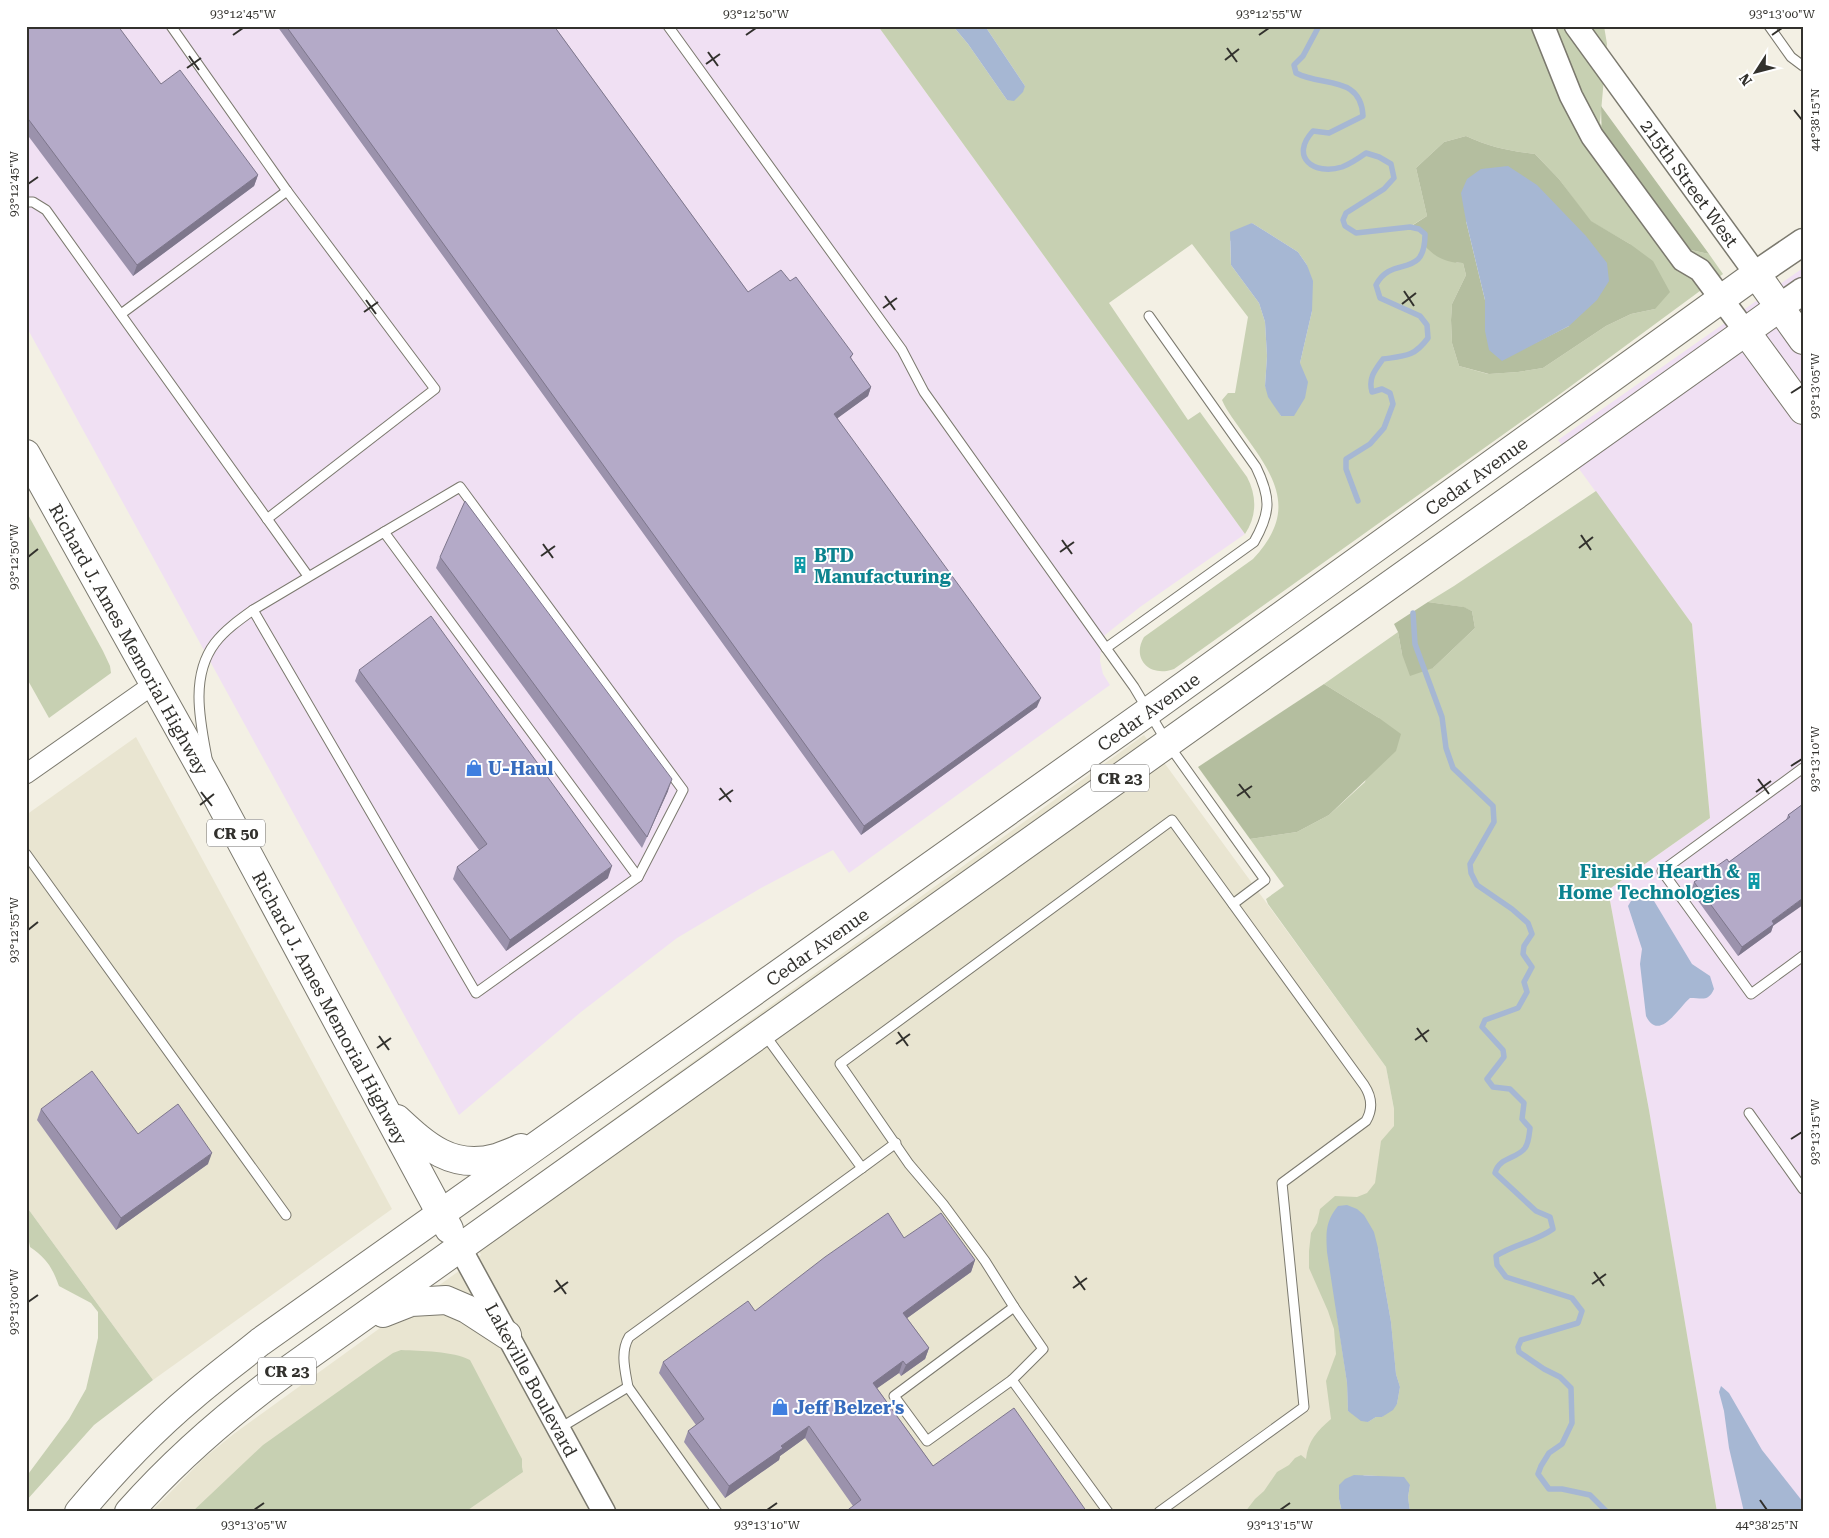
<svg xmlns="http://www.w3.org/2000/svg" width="1829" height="1538" font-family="'Roboto Serif',serif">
  <rect width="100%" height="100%" fill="#f3f0e4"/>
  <g fill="#e9e5d1">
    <path d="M 1144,735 L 1386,1067 L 1470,1512 L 151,1512 L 204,1458 L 235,1433 L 481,1255 L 466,1226 Z"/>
    <path d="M 136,737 L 392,1209 L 153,1380 L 26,1206 L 26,815 Z"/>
  </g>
  <g fill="#f0e0f3">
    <path d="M 26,26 L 878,26 L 1245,534 L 1140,607 L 1105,635 L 1101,648 L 1100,661 L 1103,674 L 1110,685 L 849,873 L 833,850 L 761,888 L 677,938 L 581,1012 L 459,1115 L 26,326 Z"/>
    <path d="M 1803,268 L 1803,1512 L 1717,1512 L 1649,1110 L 1608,890 L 1710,818 L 1692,624 L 1558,440 Z"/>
  </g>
  <g fill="#c7d0b2" fill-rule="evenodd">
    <path d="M 878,26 L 953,26 L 968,44 L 1007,100 L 1025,86 L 985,26 L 1604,26 L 1607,44 L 1600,123 L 1668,227 L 1679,235 L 1691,250 L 1709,254 L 1723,274 L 1556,397 L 1174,669 C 1150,678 1131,659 1144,637 L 1253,559 C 1298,511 1276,478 1243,433 C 1236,422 1227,412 1222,400 L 1228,393 L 1235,393 L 1248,317 L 1192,244 L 1109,303 L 1188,420 L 1200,412 L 1247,477 C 1257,496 1257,516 1245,534 ZM 1466,136 C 1489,147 1510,151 1535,154 L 1559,179 L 1590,221 L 1630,244 L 1655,309 L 1631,314 L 1606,326 L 1543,368 L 1518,372 L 1488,374 L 1459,366 L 1452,343 L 1451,320 L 1452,304 L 1466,275 L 1463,263 L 1457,263 L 1419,229 L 1411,226 L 1427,216 L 1416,168 L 1444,142 ZM 1252,223 L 1298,252 L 1307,265 L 1312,311 L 1300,363 L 1281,416 L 1265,386 L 1267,356 L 1265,322 L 1259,303 L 1231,265 L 1230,241 Z"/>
    <path d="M 1596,491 L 1692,624 L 1710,818 L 1608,890 L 1649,1110 L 1717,1512 L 1410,1512 L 1408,1497 L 1410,1485 L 1378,1476 L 1364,1475 L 1339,1499 L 1342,1512 L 1245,1512 L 1255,1499 L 1264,1491 L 1277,1472 L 1289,1465 L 1295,1458 L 1301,1455 L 1306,1459 C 1308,1441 1317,1431 1331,1419 L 1326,1381 L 1336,1354 L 1334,1329 L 1328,1311 L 1309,1268 L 1309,1251 L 1311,1233 L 1317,1223 L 1320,1209 L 1335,1196 L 1357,1197 L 1367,1193 L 1375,1183 L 1381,1141 L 1394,1126 L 1394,1109 L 1386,1067 L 1268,904 L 1266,899 L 1284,886 L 1250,839 L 1297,832 L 1329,815 L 1365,782 L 1379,718 L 1324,684 L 1398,632 L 1402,654 L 1433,668 L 1475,628 L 1472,611 L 1463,607 L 1428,602 L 1454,586 ZM 1378,1248 L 1391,1322 L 1396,1374 L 1400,1387 L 1397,1404 L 1382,1417 L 1376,1417 L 1368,1422 L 1348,1411 L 1347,1383 L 1336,1308 Z"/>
    <path d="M 26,511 L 103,651 L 110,666 L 111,673 L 49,718 L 26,677 Z"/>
    <path d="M 26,1206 L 153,1380 L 94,1425 L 26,1501 L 26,1477 L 69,1419 L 86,1389 L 98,1338 L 98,1312 L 91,1303 L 59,1286 C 52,1267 47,1259 30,1247 L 26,1226 Z"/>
    <path d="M 401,1350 C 421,1351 453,1351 470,1360 L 522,1459 L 522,1467 L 523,1472 L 465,1512 L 192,1512 L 263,1445 L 377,1364 L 393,1353 Z"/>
  </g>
  <g fill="#b4be9f" fill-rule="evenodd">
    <path d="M 1601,106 L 1709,254 L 1691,250 L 1679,235 L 1668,227 L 1602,146 Z"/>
    <path d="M 1466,136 C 1489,147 1510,151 1535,154 L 1559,179 L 1591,221 L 1630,244 L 1653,261 L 1670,292 L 1655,309 L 1631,314 L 1606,326 L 1543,368 L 1518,372 L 1489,374 L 1459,366 L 1452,343 L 1451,320 L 1452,304 L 1466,275 L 1463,263 C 1447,263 1436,258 1425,246 L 1424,234 L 1419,229 L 1410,227 L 1427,216 L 1416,168 L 1444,142 ZM 1466,221 L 1569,326 L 1535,343 L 1485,331 L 1485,300 Z"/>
    <path d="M 1428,602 L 1464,607 L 1472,611 L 1475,628 L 1433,668 L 1410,676 L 1402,654 L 1398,632 L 1394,624 Z"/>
    <path d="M 1324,684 L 1379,718 L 1401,734 L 1396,751 L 1329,815 L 1297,832 L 1250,839 L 1198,767 Z"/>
  </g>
  <g fill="#a6b7d3">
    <path d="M 953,26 L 985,26 L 1025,86 L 1023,92 L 1014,101 L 1007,100 L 968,44 Z"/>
    <path d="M 1508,166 L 1537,185 L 1586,236 L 1607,263 L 1609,281 L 1597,300 L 1569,326 L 1502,361 L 1489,350 L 1485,331 L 1485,300 L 1466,221 L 1461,193 L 1467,179 L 1481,169 Z"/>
    <path d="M 1252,223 L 1298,252 L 1307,265 L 1313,281 L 1312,311 L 1300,363 L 1308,382 L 1305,398 L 1294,416 L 1281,416 L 1268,397 L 1265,386 L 1267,356 L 1265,322 L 1259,303 L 1231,265 L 1230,232 Z"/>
    <path d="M 1640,895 L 1649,896 L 1654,901 L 1692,964 L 1710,976 L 1714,989 C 1708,1002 1703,998 1690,998 C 1679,1007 1659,1043 1646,1016 L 1640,964 L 1642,949 L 1628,906 L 1631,901 Z"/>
    <path d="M 1347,1205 L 1357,1209 L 1364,1215 L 1374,1232 L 1378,1248 L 1391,1322 L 1396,1374 L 1400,1387 L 1397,1404 L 1393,1410 L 1382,1417 L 1376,1417 L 1368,1422 L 1361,1421 L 1348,1411 L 1347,1383 L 1327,1252 C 1326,1233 1325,1222 1338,1206 Z"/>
    <path d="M 1721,1386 L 1729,1393 L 1762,1450 L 1803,1502 L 1803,1512 L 1744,1512 L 1729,1448 L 1724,1411 L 1719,1392 Z"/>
    <path d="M 1354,1475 L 1404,1477 L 1410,1485 L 1408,1497 L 1410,1512 L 1342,1512 L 1339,1499 L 1339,1485 L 1345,1479 Z"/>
  </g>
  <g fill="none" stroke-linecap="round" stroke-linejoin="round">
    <g stroke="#a6b7d3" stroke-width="5.5">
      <path d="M 1319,26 L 1303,56 L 1294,65 L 1296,73 C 1322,87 1361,75 1363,116 L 1329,133 L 1313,131 C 1289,157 1314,176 1342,167 C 1350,164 1359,158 1366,153 L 1379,157 L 1391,164 L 1394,178 L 1384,189 L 1346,213 L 1343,220 L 1345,226 L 1356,233 L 1410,227 L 1419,229 L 1425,234 C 1425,281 1392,254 1376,285 L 1380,298 L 1420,316 L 1427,325 L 1428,338 C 1414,357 1405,356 1383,359 C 1375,370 1368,378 1372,392 L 1382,389 L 1390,393 L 1393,404 L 1384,428 L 1370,444 L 1346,459 L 1346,469 L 1358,501"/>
      <path d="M 1413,613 L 1415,644 L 1442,717 L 1446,748 L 1453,768 L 1493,806 L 1494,822 L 1470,864 L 1471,873 L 1477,885 L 1512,909 L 1528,923 L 1532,934 L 1524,946 L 1523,954 L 1532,967 L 1524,982 L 1527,992 L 1518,1008 L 1485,1020 L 1482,1027 L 1503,1050 L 1504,1057 L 1487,1079 L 1493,1087 L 1510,1089 L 1524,1103 L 1522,1119 L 1530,1128 C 1529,1135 1529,1142 1525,1148 C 1517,1159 1499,1157 1495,1173 L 1536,1211 L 1550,1217 L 1553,1229 C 1535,1242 1514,1244 1496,1256 L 1497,1265 L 1506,1277 L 1572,1298 L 1582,1311 L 1578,1323 L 1521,1340 L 1518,1347 L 1519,1352 L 1544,1369 L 1560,1377 L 1571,1388 L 1572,1423 L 1562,1444 L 1549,1453 L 1541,1466 L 1538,1474 L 1549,1489 L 1562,1489 L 1590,1495 L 1607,1512"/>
    </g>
    <g stroke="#7b796e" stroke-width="11">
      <g id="service">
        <path d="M 171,26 L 287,191 L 435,389 L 267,519"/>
        <path d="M 668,26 L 902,350 L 924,392 L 1106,648"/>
        <path d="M 1769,26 L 1791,57 L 1803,66"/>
        <path d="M 26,202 L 33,202 L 46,210 L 308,576"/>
        <path d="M 121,314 L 287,191"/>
        <path d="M 1149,316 L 1256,467 C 1271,498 1271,512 1254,542 L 1106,648 L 1134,687 L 1168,744 L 1265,880 L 1233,904"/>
        <path d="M 384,532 L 638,877 L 476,993 L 253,610 Z"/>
        <path d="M 384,532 L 460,487 L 683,790 L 638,877"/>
        <path d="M 207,758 C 200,721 190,676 215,643 C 225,630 239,620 253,610"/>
        <path d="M 1803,768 L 1662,871 L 1751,994 L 1803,956"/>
        <path d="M 26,854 L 286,1215"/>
        <path d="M 1749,1113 L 1803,1189"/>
        <path d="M 862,1168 L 896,1143"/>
        <path d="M 1014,1307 L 894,1396 L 927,1441 L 1012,1380 L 1108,1512"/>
        <path d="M 1012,1380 L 1043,1349 L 1014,1307 L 985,1261 L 943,1204 L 909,1164 L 840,1064 L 1172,820 L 1364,1085 C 1372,1097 1373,1109 1366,1121 L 1282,1183 L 1304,1407 L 1159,1512"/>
        <path d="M 628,1387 L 717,1512"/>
        <path d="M 560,1428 L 628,1387 C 625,1370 620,1352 629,1337 L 862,1168 L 765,1035"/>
      </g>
    </g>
    <g stroke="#7b796e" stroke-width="21">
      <path id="minor" d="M 26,774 L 154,684"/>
    </g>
    <g stroke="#7b796e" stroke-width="25">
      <g id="tertiary">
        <path d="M 1543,26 L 1571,96 L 1592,136 L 1683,260 L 1700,270 L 1746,332"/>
        <path id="s1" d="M 1576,26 L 1756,274"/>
        <path id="s2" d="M 460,1248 L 604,1512"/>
      </g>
    </g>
    <g stroke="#7b796e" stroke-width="29">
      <g id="secondary">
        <path d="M 1756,274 L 1803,242"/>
        <path d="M 1780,307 L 1803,291"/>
      </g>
    </g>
    <g stroke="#7b796e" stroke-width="30">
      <g id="primary">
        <path d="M 1746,332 L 1803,410"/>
        <path id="s3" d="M 26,454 L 215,793 L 449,1229"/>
        <path d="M 397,1119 C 426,1146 452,1170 496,1158 C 504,1155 513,1152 521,1148"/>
        <path d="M 383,1313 L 411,1302 L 446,1300 L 467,1309 L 507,1335"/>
        <path id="s4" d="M 79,1512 C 114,1470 152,1430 194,1395 C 215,1377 238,1360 260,1342 L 1149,711 L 1756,274 L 1803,340"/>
        <path d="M 129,1512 C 175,1460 228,1414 284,1373 L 1780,307"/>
      </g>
    </g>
    <use href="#service" stroke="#fff" stroke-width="9"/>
    <use href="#minor" stroke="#fff" stroke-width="19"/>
    <use href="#tertiary" stroke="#fff" stroke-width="22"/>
    <use href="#secondary" stroke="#fff" stroke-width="26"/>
    <use href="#primary" stroke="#fff" stroke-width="28"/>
  </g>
  <g fill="#9b92ac">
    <path d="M 26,26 L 161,84 L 258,175 L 254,186 L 133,276 L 26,133 Z"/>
    <path d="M 277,26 L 554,26 L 748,292 L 853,354 L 851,358 L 871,387 L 868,396 L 837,418 L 1037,707 L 861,835 Z"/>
    <path d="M 440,557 L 668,791 L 642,848 L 436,568 Z"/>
    <path d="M 359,670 L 608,878 L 506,951 L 453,879 L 457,867 L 479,850 L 355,681 Z"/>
    <path d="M 1803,804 L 1773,926 L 1771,932 L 1738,956 L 1691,891 L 1694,882 L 1729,862 L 1786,820 L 1788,815 Z"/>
    <path d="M 41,1109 L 138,1134 L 208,1164 L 116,1230 L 37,1120 Z"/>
    <path d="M 904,1238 L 975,1260 L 971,1272 L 907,1318 L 929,1348 L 925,1359 L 901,1376 L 899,1373 L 877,1388 L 933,1466 L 1087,1512 L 853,1506 L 805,1438 L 780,1456 L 779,1460 L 725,1498 L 684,1442 L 688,1431 L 696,1425 L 659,1373 L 663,1362 L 755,1311 Z"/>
  </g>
  <g fill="#7e778c">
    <path d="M 258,175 L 254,186 L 133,276 L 137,265 Z"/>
    <path d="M 871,387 L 868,396 L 831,423 L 834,414 Z"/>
    <path d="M 1041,698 L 1037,707 L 861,835 L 864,826 Z"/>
    <path d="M 672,779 L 668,791 L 642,848 L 647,837 Z"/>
    <path d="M 612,866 L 608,878 L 506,951 L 510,940 Z"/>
    <path d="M 1803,898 L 1803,905 L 1773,926 L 1771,932 L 1738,956 L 1742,947 L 1772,921 Z"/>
    <path d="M 212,1153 L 208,1164 L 116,1230 L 121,1218 Z"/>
    <path d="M 975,1260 L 971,1272 L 899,1324 L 903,1313 Z"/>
    <path d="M 929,1348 L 925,1359 L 901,1376 L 906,1365 Z"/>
    <path d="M 903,1361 L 899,1373 L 869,1394 L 873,1383 Z"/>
    <path d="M 809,1426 L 805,1438 L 780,1456 L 779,1460 L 725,1498 L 729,1486 L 781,1446 Z"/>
  </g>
  <g fill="#b4aac8" stroke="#7e778c">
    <path d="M 26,26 L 118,26 L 161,84 L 180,70 L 258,175 L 137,265 L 26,116 Z"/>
    <path d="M 286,26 L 554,26 L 748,292 L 781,270 L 790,281 L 796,277 L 853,354 L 850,357 L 871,387 L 834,414 L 1041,698 L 864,826 Z"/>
    <path d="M 465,501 L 672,779 L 647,837 L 440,557 Z"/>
    <path d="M 431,616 L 612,866 L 510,940 L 457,867 L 487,844 L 359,670 Z"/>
    <path d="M 1803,804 L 1803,898 L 1772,921 L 1774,924 L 1742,947 L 1694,882 L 1727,859 L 1729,862 L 1790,817 L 1788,815 Z"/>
    <path d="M 92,1071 L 138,1134 L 178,1104 L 212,1153 L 121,1218 L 41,1109 Z"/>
    <path d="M 888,1213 L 904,1238 L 941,1213 L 975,1260 L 903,1313 L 929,1348 L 906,1365 L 903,1361 L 873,1383 L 933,1466 L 1014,1408 L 1087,1512 L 845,1512 L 861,1500 L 809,1426 L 781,1446 L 783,1448 L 729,1486 L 688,1431 L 704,1419 L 663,1362 L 748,1301 L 755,1311 L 825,1257 Z"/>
  </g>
  <path fill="none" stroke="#32312d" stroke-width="2" d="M 233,35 L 243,28M 746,35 L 756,28M 1259,35 L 1269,28M 1772,35 L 1782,28M 1227,48 L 1237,62M 708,52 L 718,66M 189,56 L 199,70M 1225,60 L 1239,49M 706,64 L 720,54M 187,68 L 201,58M 1794,110 L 1802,120M 28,184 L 38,177M 1404,291 L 1414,306M 885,296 L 895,310M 366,300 L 376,314M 1402,304 L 1416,293M 883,308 L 897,298M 364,312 L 378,302M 1791,393 L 1802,386M 1581,535 L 1591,550M 1062,540 L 1072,554M 543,544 L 553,558M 1579,548 L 1593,537M 1060,552 L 1074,542M 541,556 L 555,546M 28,557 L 38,549M 1791,766 L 1802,759M 1758,779 L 1769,794M 1239,784 L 1250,798M 720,788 L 731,802M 201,792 L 212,806M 1756,792 L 1771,781M 1237,796 L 1252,786M 719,800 L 733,790M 200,805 L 214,794M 28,930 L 38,922M 1417,1028 L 1427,1042M 898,1032 L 908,1046M 379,1036 L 389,1050M 1415,1040 L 1429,1030M 896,1044 L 910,1034M 377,1048 L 391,1038M 1791,1139 L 1802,1132M 1594,1272 L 1604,1286M 1075,1276 L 1085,1290M 556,1280 L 566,1294M 1592,1284 L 1606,1274M 1073,1288 L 1087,1278M 554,1292 L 568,1282M 28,1302 L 38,1295M 1760,1500 L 1767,1510M 254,1510 L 264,1503M 767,1510 L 777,1503M 1280,1510 L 1290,1503"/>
  <defs>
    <g id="building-bare" transform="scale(1.35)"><path d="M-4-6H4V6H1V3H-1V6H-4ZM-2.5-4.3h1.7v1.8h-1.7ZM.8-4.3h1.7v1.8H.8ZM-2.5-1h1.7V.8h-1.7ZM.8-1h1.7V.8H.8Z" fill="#0f9aa8" stroke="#fff" stroke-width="2.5" paint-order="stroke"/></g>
    <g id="shop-bare" transform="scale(1.35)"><path d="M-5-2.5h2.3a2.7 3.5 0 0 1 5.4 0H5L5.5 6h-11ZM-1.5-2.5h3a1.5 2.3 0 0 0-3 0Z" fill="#3f7fe0" stroke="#fff" stroke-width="2.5" paint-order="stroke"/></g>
  </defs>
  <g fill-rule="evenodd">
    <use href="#building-bare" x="800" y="565"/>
    <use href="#shop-bare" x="474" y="768"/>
    <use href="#building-bare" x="1754" y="881"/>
    <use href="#shop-bare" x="780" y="1407"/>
  </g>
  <g text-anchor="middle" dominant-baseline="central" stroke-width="4" stroke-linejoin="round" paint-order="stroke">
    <g fill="#fff" stroke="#706f6c" stroke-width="1">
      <rect x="1091" y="764.5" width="58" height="27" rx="4"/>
      <rect x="207" y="819.5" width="58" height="27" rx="4"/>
      <rect x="258" y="1357.5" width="58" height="27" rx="4"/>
    </g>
    <g font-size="16" font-weight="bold" fill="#32312d">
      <text x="1120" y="778">CR 23</text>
      <text x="236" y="833">CR 50</text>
      <text x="287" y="1371">CR 23</text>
    </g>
    <g font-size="18" fill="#32312d" stroke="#fff">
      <text stroke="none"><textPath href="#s1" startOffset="194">215th Street West</textPath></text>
      <text stroke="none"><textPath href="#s4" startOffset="1742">Cedar Avenue</textPath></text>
      <text stroke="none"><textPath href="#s3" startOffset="212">Richard J. Ames Memorial Highway</textPath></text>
      <text stroke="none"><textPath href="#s4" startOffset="1338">Cedar Avenue</textPath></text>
      <text stroke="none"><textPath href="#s4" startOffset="932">Cedar Avenue</textPath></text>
      <text stroke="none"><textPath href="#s3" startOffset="632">Richard J. Ames Memorial Highway</textPath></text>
      <text stroke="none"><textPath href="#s2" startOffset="150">Lakeville Boulevard</textPath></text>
    </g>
    <g font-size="18" font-weight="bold" fill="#0d838f" stroke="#fff" text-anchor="start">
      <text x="814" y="555">BTD<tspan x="814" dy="21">Manufacturing</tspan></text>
      <text x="1740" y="871" text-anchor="end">Fireside Hearth &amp;<tspan x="1740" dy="21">Home Technologies</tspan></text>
    </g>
    <g font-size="18" font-weight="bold" fill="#366cbe" stroke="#fff" text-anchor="start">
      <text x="488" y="768">U-Haul</text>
      <text x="794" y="1407">Jeff Belzer's</text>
    </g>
  </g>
  <rect width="1829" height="1538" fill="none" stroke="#ffffff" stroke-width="55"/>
  <g transform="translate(1756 72) rotate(234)" stroke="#ffffff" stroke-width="4" paint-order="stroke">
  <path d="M0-4L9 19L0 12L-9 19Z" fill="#32312d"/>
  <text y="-8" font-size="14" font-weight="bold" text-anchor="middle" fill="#32312d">N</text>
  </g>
  <rect x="28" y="28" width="1774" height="1482" fill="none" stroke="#32312d" stroke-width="2"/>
  <g font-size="12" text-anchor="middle" fill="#32312d">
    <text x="243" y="18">93°12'45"W</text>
    <text x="756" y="18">93°12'50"W</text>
    <text x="1269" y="18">93°12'55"W</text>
    <text x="1782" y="18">93°13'00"W</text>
    <text transform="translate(1815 120) rotate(-90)" y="4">44°38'15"N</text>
    <text transform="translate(14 184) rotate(-90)" y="4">93°12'45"W</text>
    <text transform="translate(1815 386) rotate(-90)" y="4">93°13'05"W</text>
    <text transform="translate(14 557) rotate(-90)" y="4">93°12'50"W</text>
    <text transform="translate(1815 759) rotate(-90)" y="4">93°13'10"W</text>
    <text transform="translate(14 930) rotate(-90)" y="4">93°12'55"W</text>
    <text transform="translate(1815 1132) rotate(-90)" y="4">93°13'15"W</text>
    <text transform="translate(14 1302) rotate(-90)" y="4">93°13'00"W</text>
    <text x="254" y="1529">93°13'05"W</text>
    <text x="767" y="1529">93°13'10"W</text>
    <text x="1280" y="1529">93°13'15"W</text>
    <text x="1767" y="1529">44°38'25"N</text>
  </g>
</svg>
